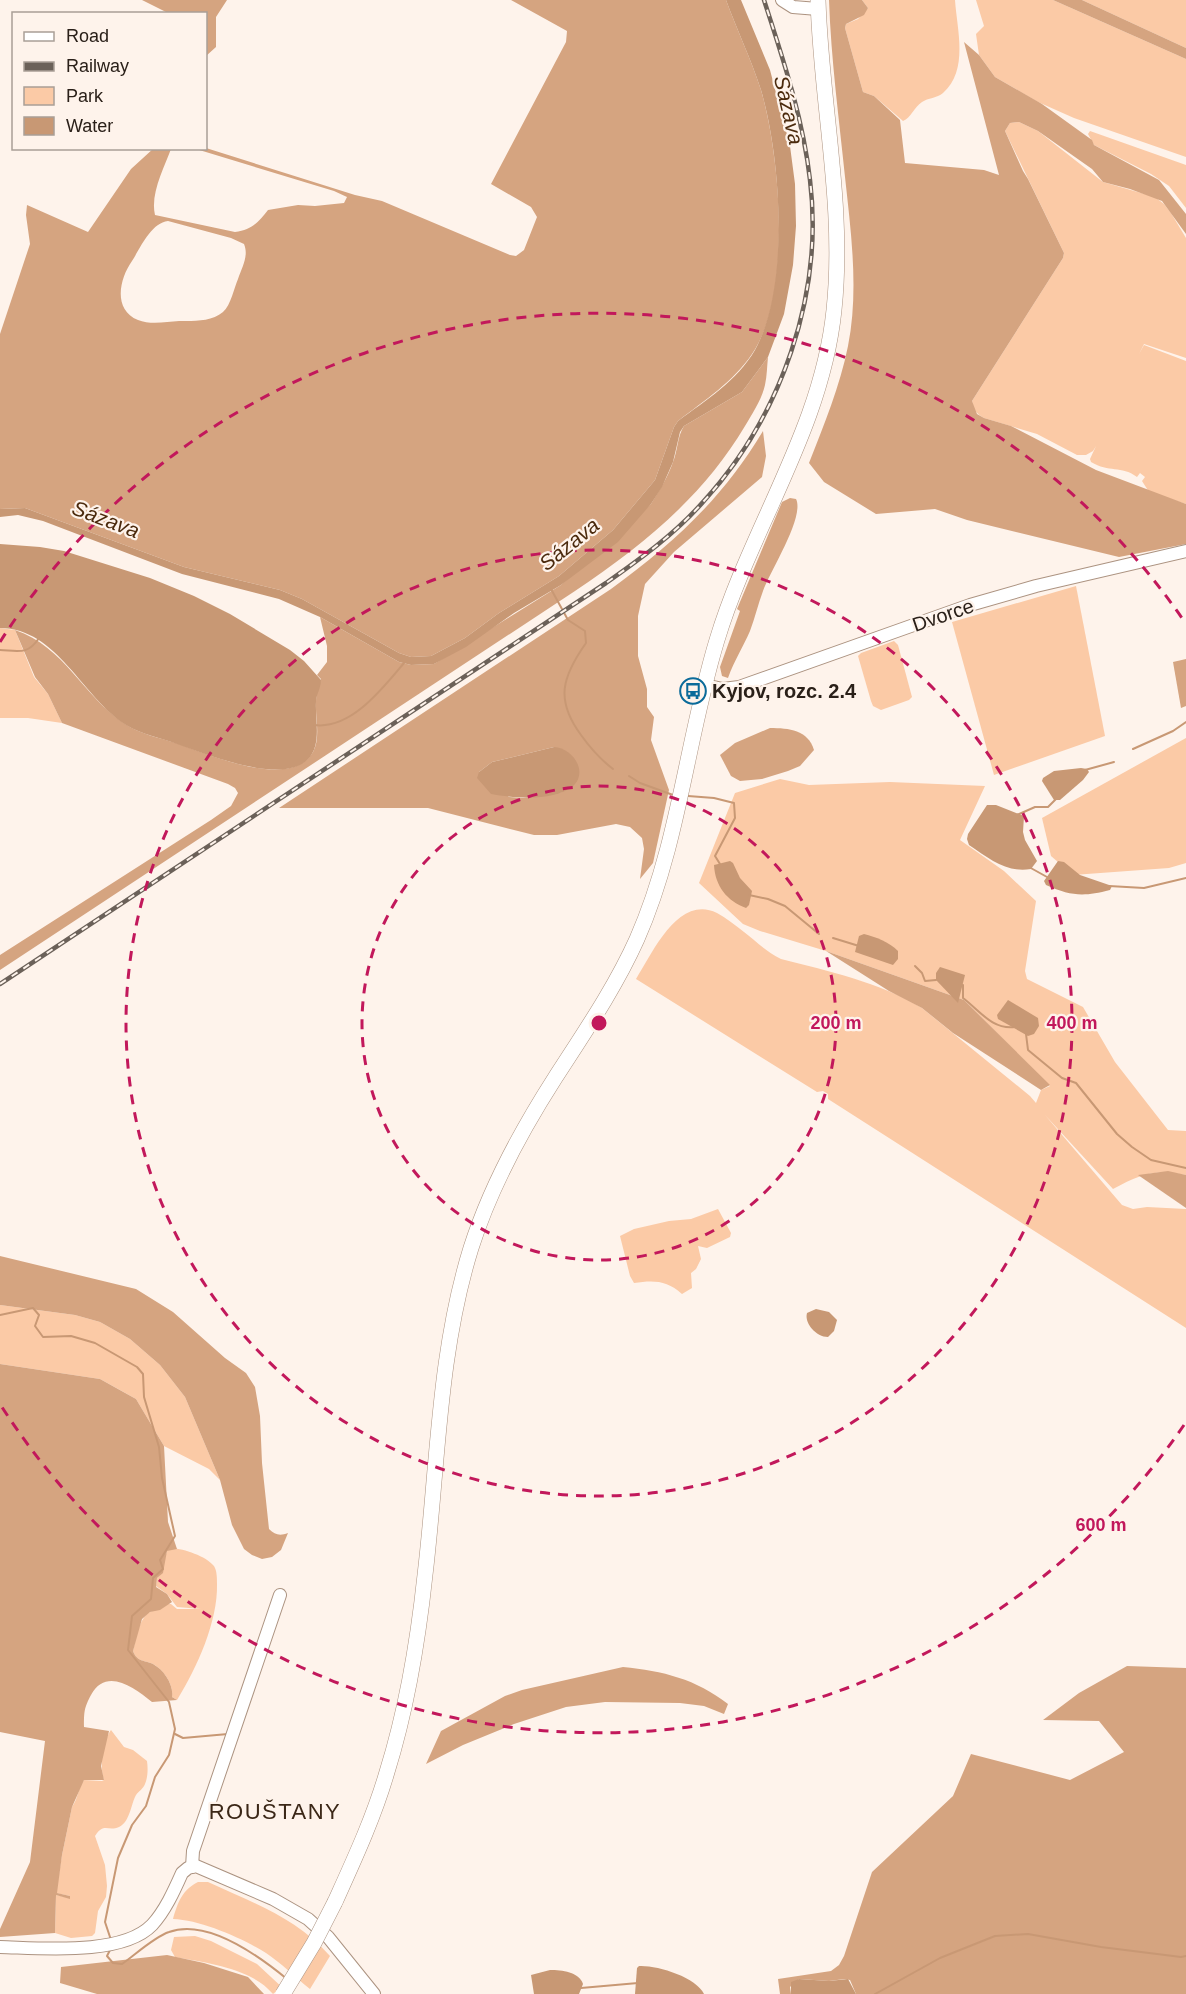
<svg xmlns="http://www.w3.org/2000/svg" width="1186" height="1994" font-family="Helvetica,sans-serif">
  <rect width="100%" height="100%" fill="#fef3eb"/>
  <g fill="#fbcaa6">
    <path d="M 862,0 L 955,0 C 957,30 969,70 943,93 C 937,98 928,98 922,102 C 914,107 911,118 903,121 L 874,96 L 863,92 L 845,28 L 846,24 L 858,19 L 868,8 Z"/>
    <path d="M 976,0 L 1053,0 L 1186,59 L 1186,157 L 1074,118 L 1038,102 L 995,77 L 979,55 L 976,34 L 984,26 Z"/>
    <path d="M 1082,0 L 1186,0 L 1186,48 Z"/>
    <path d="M 1019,122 L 1038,131 L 1103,182 L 1155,197 L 1164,204 L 1171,213 L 1186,238 L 1186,358 L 1144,344 L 1139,354 L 1144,345 L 1186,361 L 1186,504 L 1149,492 L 1142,481 L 1145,477 L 1140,473 L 1137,477 C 1121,465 1109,473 1091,462 L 1090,459 L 1096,446 L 1093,451 L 1086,455 L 1077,455 L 1037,434 L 984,418 C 977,414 973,410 972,401 L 1063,258 L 1064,253 L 1005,131 L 1010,123 Z"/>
    <path d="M 1090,131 L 1186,165 L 1186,208 L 1169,186 L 1151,174 L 1094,145 L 1088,134 Z"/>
    <path d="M 1076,586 L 1105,736 L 994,775 L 952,622 Z"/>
    <path d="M 0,628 L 15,630 L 34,677 L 48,694 L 62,723 L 28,718 L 0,718 Z"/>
    <path d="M 894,641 L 898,645 L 912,697 L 909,700 L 881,710 L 873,706 L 871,701 L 858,656 L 861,653 Z"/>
    <path d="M 1186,738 L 1186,863 L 1169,868 L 1073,875 L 1051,856 L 1042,818 Z"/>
    <path d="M 780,779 L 809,785 L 890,782 L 985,786 L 960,840 L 1004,871 L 1036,901 L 1025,971 L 1027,979 L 1083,1007 L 1115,1062 L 1168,1130 L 1186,1131 L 1186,1175 C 1154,1169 1141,1174 1113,1189 L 1045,1115 L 1122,1205 L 1133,1209 L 1147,1207 L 1186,1209 L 1186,1328 L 828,1099 L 828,1094 L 823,1091 L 817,1092 L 636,979 C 652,954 678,894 717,913 C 726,918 735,925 744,932 C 756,941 766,952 781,959 C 828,971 879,982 922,1008 L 1030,1096 L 1036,1103 L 1041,1090 L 1050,1086 L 964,1000 L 826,951 L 760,931 L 743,924 L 699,883 L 735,793 Z"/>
    <path d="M 718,1209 L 731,1233 L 730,1237 L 707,1248 L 698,1246 L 701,1259 L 696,1269 L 691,1273 L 692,1288 L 682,1294 C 667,1280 653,1280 634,1283 L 630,1276 L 620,1236 L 634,1229 L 669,1221 L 691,1219 Z"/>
    <path d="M 0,1305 L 75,1315 L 100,1322 L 130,1339 L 160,1365 L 185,1397 L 220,1480 L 209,1469 L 164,1446 L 136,1399 L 120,1390 L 100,1379 L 0,1364 Z"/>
    <path d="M 172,1548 C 184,1549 206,1556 214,1566 C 217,1571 217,1578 217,1584 C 218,1621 197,1668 177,1700 L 172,1697 C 174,1685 164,1670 153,1664 C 144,1660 137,1662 133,1651 C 136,1639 139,1618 150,1612 C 157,1608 159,1611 167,1604 L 171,1604 L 177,1609 L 201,1609 L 177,1607 L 167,1594 L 156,1586 L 157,1578 L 160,1575 L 167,1551 Z"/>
    <path d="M 111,1730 L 124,1747 L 133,1750 L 147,1761 C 148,1768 148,1777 145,1784 C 143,1789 139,1791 136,1795 C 131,1804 130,1822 119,1827 C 108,1832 104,1822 95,1836 L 105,1865 L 107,1886 L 106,1897 L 98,1911 L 95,1933 L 92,1936 L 71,1938 L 55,1933 L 56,1895 L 70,1898 L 70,1896 L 56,1893 L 62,1855 L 72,1807 C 78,1799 78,1788 84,1780 L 102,1781 L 104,1780 C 99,1768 103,1740 111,1730 Z"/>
    <path d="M 198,1882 L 208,1882 C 253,1903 296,1917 330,1956 L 310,1989 C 295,1977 281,1963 266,1953 C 242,1938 201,1920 173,1919 C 178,1902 182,1890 198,1882 Z"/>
    <path d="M 195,1936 L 211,1941 L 257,1964 L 285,1990 L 278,1990 L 273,1994 C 251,1968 207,1963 175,1957 L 171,1950 L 174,1937 Z"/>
  </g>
  <g fill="#d5a480" fill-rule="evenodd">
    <path d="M 142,0 L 227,0 L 216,17 L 216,47 L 206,56 L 206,14 L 168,13 Z"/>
    <path d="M 511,0 L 726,0 C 737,30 751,59 761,90 C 780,155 793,295 752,354 C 733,382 705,400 678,421 L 674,427 L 655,480 L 613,530 L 559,576 L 499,613 L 465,638 L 431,656 L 411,657 L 399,653 L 302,599 L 280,590 L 184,567 L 25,508 L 0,509 L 0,334 L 30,244 L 26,215 L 27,205 L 88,232 L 131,169 L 154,148 L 171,149 C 164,168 150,194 155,215 L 235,232 C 251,230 258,223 268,210 L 298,205 L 315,206 L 344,203 L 347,197 L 334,191 L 196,149 L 206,148 L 355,195 L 382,201 L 510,255 L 516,256 L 524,250 L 537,217 L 531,207 L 491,184 L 566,42 L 567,31 ZM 168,221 L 231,238 L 244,244 C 249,256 242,267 238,279 C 234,288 231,305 223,312 C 211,322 193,321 179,321 C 166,322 150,325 138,320 C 112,309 120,278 132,261 C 141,247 151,223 168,221 Z"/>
    <path d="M 829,0 L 862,0 L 868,8 L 864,15 L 846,24 L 845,28 L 863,92 L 874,96 L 900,120 L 905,163 L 984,170 L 999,175 L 964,42 L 979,55 L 995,77 L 1042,104 L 1092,140 L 1094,145 L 1159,180 L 1186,214 L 1186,234 L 1162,201 L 1130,189 L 1103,182 L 1092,169 L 1038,131 L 1019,122 L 1010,123 L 1005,131 L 1023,171 L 1028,179 L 1064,253 L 1063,258 L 972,401 L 977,414 L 984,418 L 1011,426 L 1096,470 L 1186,504 L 1186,544 L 1119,557 L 967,520 L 935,509 L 876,514 L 824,482 L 809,463 C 824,425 840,386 848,346 C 859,291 851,232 845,177 C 839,119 831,59 829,0 Z"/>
    <path d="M 1053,0 L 1082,0 L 1186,48 L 1186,59 Z"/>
    <path d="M 768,357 C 767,366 767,376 765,385 C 762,399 752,414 745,426 C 703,497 642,546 575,591 L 0,970 L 0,955 L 211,820 L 231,806 L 238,793 L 235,788 L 228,784 L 62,723 L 48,694 L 35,677 L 15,630 C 65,647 83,696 125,724 C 140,734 160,738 176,743 C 208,754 290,791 313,752 C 321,737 315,717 316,702 C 316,694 319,687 321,679 L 317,675 L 327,662 L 327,646 L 320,617 L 399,662 L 411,665 L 434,664 L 561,585 L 651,504 C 659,491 668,477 673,462 C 678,450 677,437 684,426 L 742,392 Z"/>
    <path d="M 763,431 L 766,456 L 762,477 L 674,552 L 645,584 L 638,616 L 638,656 L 647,689 L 647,707 L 654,717 L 651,740 L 669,790 L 653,863 L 640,879 L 644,849 L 642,838 L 630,827 L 616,824 L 557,835 L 534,835 L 428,808 L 279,808 L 611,589 C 674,543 723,498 763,431 ZM 554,747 L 562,792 L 523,798 L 509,797 L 479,772 L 492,762 Z"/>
    <path d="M 790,498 L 796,499 C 805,517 770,571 763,591 C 758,604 755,618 750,631 C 743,647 734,661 728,678 L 722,676 L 720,667 L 740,611 L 737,609 L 782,502 Z"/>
    <path d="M 1186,659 L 1186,706 L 1181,708 L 1173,662 Z"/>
    <path d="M 770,728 C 789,728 808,730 814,750 L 800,766 L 788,771 L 762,779 L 740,781 L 731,776 L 720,755 L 735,743 Z"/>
    <path d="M 826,951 L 964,1000 L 1050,1085 L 1041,1090 L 953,1033 L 922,1008 L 889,991 Z"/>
    <path d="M 1168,1171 L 1186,1175 L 1186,1208 L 1138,1175 Z"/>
    <path d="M 0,1256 L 136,1289 L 173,1312 L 225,1358 L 246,1373 L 255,1387 L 260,1416 L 262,1463 L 269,1529 C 275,1535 280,1536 288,1533 L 281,1550 L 272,1557 L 262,1559 L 252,1555 L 244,1549 L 232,1525 L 220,1480 L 185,1397 L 160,1365 L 130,1339 L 100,1322 L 75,1315 L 0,1305 Z"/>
    <path d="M 0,1364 L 100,1379 L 136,1399 L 164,1446 L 168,1522 L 177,1549 L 167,1551 L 163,1573 L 157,1578 L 156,1587 L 167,1594 L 172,1602 L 160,1610 L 150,1612 L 142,1619 L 133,1651 C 137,1662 144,1660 153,1664 C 164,1670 174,1685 172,1697 L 177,1700 L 152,1702 C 134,1687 106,1667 91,1695 C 84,1708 84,1712 84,1727 L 109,1731 L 101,1766 L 104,1780 L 84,1780 L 72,1807 L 62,1855 L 57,1893 L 70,1896 L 70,1899 L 56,1895 L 55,1933 L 0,1937 L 0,1929 L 30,1862 L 45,1741 L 0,1732 Z"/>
    <path d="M 1127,1666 L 1186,1668 L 1186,1994 L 856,1994 L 850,1980 L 845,1979 L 829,1981 L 799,1979 L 790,1987 L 791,1994 L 780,1994 L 778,1979 L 831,1971 L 839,1965 L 844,1956 L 872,1872 L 953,1796 L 971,1754 L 1070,1780 L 1124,1752 L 1099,1721 L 1043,1720 L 1079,1693 Z"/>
    <path d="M 623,1667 C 663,1671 696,1679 728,1704 L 724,1714 L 704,1706 L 680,1703 L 605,1702 L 566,1707 L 514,1724 L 463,1745 L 426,1764 L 441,1731 L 505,1696 L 522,1690 Z"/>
    <path d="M 167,1955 L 204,1963 L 248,1977 L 264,1994 L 97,1994 L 60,1983 L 61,1967 Z"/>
  </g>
  <g fill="#c89874">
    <path d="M 726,0 L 741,0 L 770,70 L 790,146 L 795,184 L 796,226 L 793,265 L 784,314 L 768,357 L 742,392 L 684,426 L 680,432 L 673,462 L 662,487 L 651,504 L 618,542 L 561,585 L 514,613 L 466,647 L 434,664 L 411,665 L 399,662 L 320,617 L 279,599 L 182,574 L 43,521 L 18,515 L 0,517 L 0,509 L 25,508 L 184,567 L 280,590 L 302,599 L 399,653 L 411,657 L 431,656 L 465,638 L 499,613 L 559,576 L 613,530 L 655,480 L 674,427 L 678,421 C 706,400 737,381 755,350 C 790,287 781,158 761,90 C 751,59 737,30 726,0 Z"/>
    <path d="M 0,544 L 40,547 L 64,551 L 150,578 L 194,596 L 230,614 L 290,650 L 304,661 L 321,680 C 321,688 316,695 316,702 C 315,720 322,745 308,759 C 283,786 206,754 177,744 C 161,738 141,734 126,725 C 83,698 57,628 0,628 Z"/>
    <path d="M 554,747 C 572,748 589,771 573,786 C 554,802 513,798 491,794 L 477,778 L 479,772 L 492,762 Z"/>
    <path d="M 1081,768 L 1087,769 L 1089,772 L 1083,780 L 1060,800 L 1054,800 L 1042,781 L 1043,778 L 1054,771 Z"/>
    <path d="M 987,805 L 996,805 L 1024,816 L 1023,832 L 1025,840 L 1037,861 L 1031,869 C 1006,873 990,859 969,845 L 967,839 L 968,834 Z"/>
    <path d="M 730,861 L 733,863 L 740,878 L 752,891 L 749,905 L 746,908 C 727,901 715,886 714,865 Z"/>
    <path d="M 1058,861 L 1064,862 L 1080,875 L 1112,886 L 1110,890 C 1083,897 1071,896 1046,885 L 1044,881 Z"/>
    <path d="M 864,934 C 876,937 889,942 898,951 L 898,959 L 893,965 L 855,952 L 859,936 Z"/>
    <path d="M 940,967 L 965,975 L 958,1003 L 936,980 L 936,973 Z"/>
    <path d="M 1008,1000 L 1038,1018 L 1039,1026 L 1034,1034 L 1028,1036 L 998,1019 L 997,1015 Z"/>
    <path d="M 816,1309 L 829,1312 L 837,1320 L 834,1331 L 828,1337 C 816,1337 804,1323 807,1313 Z"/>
    <path d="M 639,1966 C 657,1965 696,1977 704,1994 L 635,1994 L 637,1968 Z"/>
    <path d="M 550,1970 C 562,1970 579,1972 583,1984 L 579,1994 L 534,1994 L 531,1975 Z"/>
    <path d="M 799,1979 L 829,1981 L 848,1979 L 856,1994 L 791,1994 L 791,1982 Z"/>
  </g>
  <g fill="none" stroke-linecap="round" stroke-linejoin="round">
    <g stroke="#c89874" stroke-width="2">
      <path d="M 551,589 L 568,620 L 585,631 L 586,643 C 562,677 555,700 581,735 C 591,749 600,759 613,769"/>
      <path d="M 0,650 C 19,651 28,655 39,638"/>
      <path d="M 314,725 C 351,730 383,688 404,663"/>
      <path d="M 1133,749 L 1173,731 L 1186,722"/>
      <path d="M 1085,770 L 1114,762"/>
      <path d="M 629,776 L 640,783 L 673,795"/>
      <path d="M 688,796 L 714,798 L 734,803 L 735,818 L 715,856 L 720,864"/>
      <path d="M 1017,815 L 1035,807 L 1048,807 L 1057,798"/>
      <path d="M 1029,867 L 1047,877"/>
      <path d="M 1109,886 L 1144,888 L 1186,878"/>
      <path d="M 749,895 L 768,899 L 785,906 L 819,934"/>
      <path d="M 833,938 L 859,946"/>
      <path d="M 915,966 L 922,973 L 925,981 L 936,980"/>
      <path d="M 959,985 L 963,985 L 963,998 C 979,1010 992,1030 1015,1027"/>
      <path d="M 1026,1034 L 1028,1050 L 1062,1078 L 1076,1083 L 1117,1134 L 1132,1147 L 1151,1160 L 1186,1168"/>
      <path d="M 0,1315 L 33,1308 L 39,1315 L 35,1326 L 43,1337 L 71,1336 L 95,1343 L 137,1367 L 143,1374 L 144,1397 L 159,1447 L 162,1478 L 175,1536 L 160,1560 L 163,1569 L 153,1578 L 151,1599 L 132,1616 L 128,1650 L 169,1702 L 175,1729 L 169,1755 L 155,1777 L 146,1806 L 132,1825 L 118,1858 L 105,1922 L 111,1940"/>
      <path d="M 175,1734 L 183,1738 L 228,1734"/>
      <path d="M 111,1948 L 107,1956 L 113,1963 L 122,1964 C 135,1955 154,1937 169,1932 C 207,1918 259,1956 287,1979"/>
      <path d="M 581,1988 L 638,1983"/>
      <path d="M 875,1994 L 940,1958 L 995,1936 L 1028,1934 L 1101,1947 L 1181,1957 L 1186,1956"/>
    </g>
    <g stroke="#ac9381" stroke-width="14">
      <g id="minor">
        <path d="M 782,0 L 793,7 L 818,9"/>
        <path d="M 704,685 L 723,689 L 739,687 L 970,605 L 1036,586 L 1186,551"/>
        <path d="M 192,1867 L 193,1851 L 280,1595"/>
        <path d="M 0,1947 C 41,1948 122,1956 152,1925 C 165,1911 174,1891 182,1873 L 188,1868 L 196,1866 L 273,1899 L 308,1919 L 328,1937 L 374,1994"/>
      </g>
    </g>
    <g stroke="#ac9381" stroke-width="16">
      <path id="major" d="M 335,1902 C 354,1860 374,1817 387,1772 C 407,1708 418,1641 425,1575 C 438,1466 438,1354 471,1248 C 490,1188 521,1131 555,1078 C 584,1033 615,988 637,939 C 679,844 687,738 717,640 C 751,527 822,429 834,310 C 845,206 821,104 818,0"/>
    </g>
    <use href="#minor" stroke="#fff" stroke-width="12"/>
    <use href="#major" stroke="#fff" stroke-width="15"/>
    <g stroke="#6b6159" stroke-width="4.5">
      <path id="rail" d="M 0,984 L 606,583 C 640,559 675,534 703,502 C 781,417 824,295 810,180 C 803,118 783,59 764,0"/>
    </g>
    <use href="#rail" stroke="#fef3eb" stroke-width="2" stroke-dasharray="7" stroke-linecap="butt"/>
    <g stroke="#ac9381" stroke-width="16" stroke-linecap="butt">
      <path id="major-bridge" d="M 283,1994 L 314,1943 L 335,1902"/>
    </g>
    <use href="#major-bridge" stroke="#fff" stroke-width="15"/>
  </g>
  <g fill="none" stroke="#c2185b" stroke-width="3" stroke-dasharray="10 8">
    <circle cx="599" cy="1023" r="237"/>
    <circle cx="599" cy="1023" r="473"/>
    <path d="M1184 1425A710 710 0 0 1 0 1404M0 642A710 710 0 0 1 1184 621"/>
  </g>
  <defs>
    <g id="bus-ring" transform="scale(1.35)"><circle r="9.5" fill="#fef3eb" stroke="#0b6b9a" stroke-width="1.5"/><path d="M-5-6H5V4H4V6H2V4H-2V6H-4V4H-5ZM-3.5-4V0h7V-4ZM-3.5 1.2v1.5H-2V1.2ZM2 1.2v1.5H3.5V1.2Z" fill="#0b6b9a"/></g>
  </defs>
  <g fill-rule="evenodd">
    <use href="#bus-ring" x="693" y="691"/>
  </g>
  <g text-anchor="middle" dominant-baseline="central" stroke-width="4.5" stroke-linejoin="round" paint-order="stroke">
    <g font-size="20" fill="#2a2019" stroke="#fef3eb">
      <text transform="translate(943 615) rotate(-19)">Dvorce</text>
    </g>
    <g font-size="20" font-weight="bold" fill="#2a2019" stroke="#fef3eb" text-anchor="start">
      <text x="712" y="691">Kyjov, rozc. 2.4</text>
    </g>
    <g font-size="21" font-style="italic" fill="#4b2a0d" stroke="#fef3eb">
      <text transform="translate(789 110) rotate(77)">Sázava</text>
      <text transform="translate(106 519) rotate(21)">Sázava</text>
      <text transform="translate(569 544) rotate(-39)">Sázava</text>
    </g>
    <g font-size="22" letter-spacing="1.5" fill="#3b2717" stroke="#fef3eb">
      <text x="275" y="1811">ROUŠTANY</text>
    </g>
  </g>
  <circle cx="599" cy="1023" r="9" fill="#c2185b" stroke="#fef3eb" stroke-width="3"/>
  <g font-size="18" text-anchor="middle" font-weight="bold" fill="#c2185b" stroke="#fef3eb" stroke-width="4.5" stroke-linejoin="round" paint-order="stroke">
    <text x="836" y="1029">200 m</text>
    <text x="1072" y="1029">400 m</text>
    <text x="1101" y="1531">600 m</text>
  </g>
  <rect x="12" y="12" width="195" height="138" fill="#fef3eb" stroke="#a99f97" stroke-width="1.5"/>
  <rect x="24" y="32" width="30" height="9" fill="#ffffff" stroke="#a99f97" stroke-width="1.5"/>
  <text x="66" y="42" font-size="18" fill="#2a2019">Road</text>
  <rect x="24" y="62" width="30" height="9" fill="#6b6159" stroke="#a99f97" stroke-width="1.5"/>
  <text x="66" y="72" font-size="18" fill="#2a2019">Railway</text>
  <rect x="24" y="87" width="30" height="18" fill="#fbcaa6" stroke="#a99f97" stroke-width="1.5"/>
  <text x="66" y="102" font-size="18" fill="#2a2019">Park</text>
  <rect x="24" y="117" width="30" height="18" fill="#c89874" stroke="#a99f97" stroke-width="1.5"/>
  <text x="66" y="132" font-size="18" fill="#2a2019">Water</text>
</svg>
